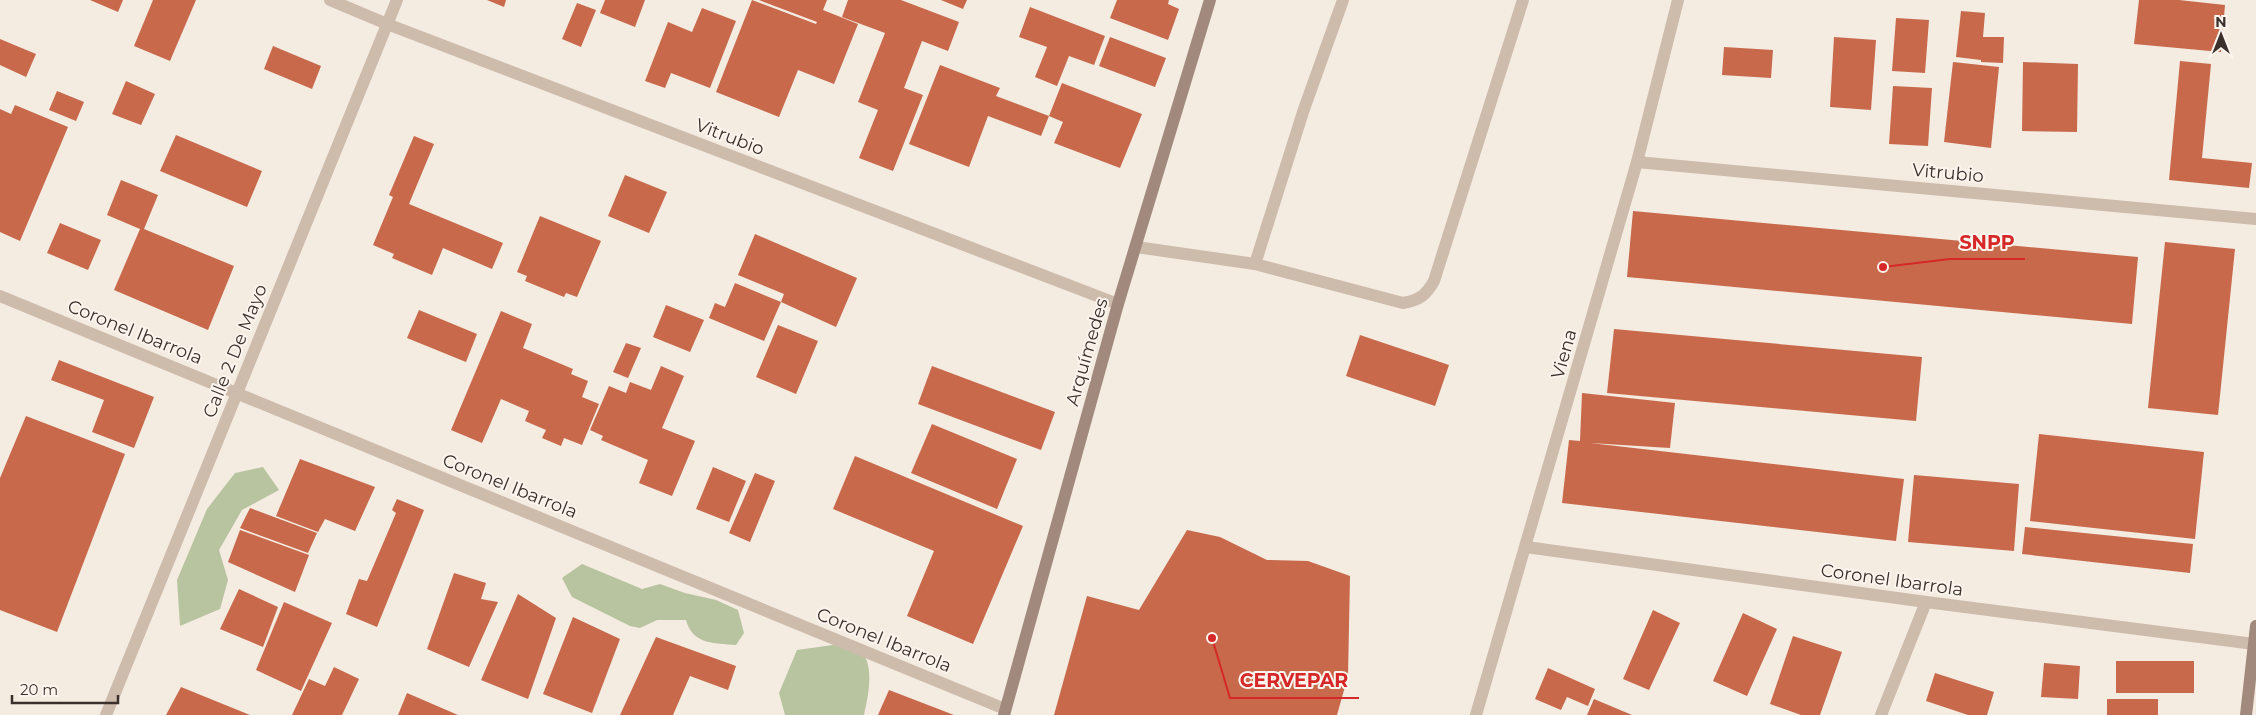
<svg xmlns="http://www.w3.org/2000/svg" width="2256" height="715" font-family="Montserrat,sans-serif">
  <rect width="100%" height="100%" fill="#f4ebe1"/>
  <g fill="#b8c4a0">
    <path d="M 263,467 L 279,490 L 242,510 L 219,550 L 228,580 L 220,609 L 180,626 L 177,580 L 207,509 L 235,473 Z"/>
    <path d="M 582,564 L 642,589 L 660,584 L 685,593 L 716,600 L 738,610 L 744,633 L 736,645 C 714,643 693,645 686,620 L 657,620 L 640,628 L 630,626 L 572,597 L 562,578 Z"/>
    <path d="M 840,644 C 845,645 851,646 856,648 C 877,659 868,697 864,715 L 785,715 L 779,693 L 797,650 Z"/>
  </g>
  <g fill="#c8694b">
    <path d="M 90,0 L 123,0 L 118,12 Z"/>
    <path d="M 153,0 L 196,0 L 170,61 L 134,46 Z"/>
    <path d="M 487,0 L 506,0 L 504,7 Z"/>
    <path d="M 605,0 L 645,0 L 635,27 L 600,13 Z"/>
    <path d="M 752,0 L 816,24 L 817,22 L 759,0 L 827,0 L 823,10 L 858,24 L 834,84 L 798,70 L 779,117 L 716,92 Z"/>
    <path d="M 848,0 L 901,0 L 959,22 L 948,51 L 922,41 L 904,88 L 923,95 L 893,171 L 859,158 L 878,110 L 858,102 L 885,33 L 842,17 Z"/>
    <path d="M 941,0 L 967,0 L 963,9 Z"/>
    <path d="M 1117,0 L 1169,0 L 1168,4 L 1179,9 L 1168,40 L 1110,18 Z"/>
    <path d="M 2139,0 L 2179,0 L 2225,5 L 2221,52 L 2134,44 Z"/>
    <path d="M 577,3 L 596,10 L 581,47 L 562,39 Z"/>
    <path d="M 1030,7 L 1105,36 L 1094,65 L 1069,56 L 1057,86 L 1035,77 L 1047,47 L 1019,37 Z"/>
    <path d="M 702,8 L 736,21 L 710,88 L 671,73 L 665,88 L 645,81 L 668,22 L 692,32 Z"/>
    <path d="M 1961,11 L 1985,13 L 1983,37 L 2004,37 L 2003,63 L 1981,62 L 1981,60 L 1956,57 Z"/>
    <path d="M 1896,18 L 1929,20 L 1925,73 L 1892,71 Z"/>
    <path d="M 1110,37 L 1166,58 L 1155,87 L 1099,66 Z"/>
    <path d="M 1834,37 L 1876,40 L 1871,110 L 1830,107 Z"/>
    <path d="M 0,39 L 36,54 L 26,77 L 0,65 Z"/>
    <path d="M 273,46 L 321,66 L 312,89 L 264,69 Z"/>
    <path d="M 1724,47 L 1773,50 L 1771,78 L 1722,75 Z"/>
    <path d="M 2180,61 L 2211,64 L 2202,158 L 2252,163 L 2249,188 L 2169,180 Z"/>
    <path d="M 1953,62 L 1999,67 L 1991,148 L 1944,142 Z"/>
    <path d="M 2023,62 L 2078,64 L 2077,132 L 2022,131 Z"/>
    <path d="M 940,65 L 1000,88 L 996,96 L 1049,116 L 1062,83 L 1142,114 L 1120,168 L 1054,143 L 1063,122 L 1049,116 L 1041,136 L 988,116 L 969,167 L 909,144 Z"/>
    <path d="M 126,81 L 155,94 L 141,125 L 112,114 Z"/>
    <path d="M 1893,86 L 1932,88 L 1928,146 L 1889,144 Z"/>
    <path d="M 57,91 L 84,102 L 76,121 L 49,110 Z"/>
    <path d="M 15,105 L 68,127 L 20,241 L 0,232 L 0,109 L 11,114 Z"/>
    <path d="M 176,135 L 262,171 L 247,207 L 160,171 Z"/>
    <path d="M 414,136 L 434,144 L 409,204 L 503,243 L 492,269 L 443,248 L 432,275 L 392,258 L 394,254 L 373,245 L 393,197 L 389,195 Z"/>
    <path d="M 625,175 L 667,192 L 649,233 L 608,216 Z"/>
    <path d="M 121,180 L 158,195 L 144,229 L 234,266 L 208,330 L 114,290 L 140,229 L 107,215 Z"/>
    <path d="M 1633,211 L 2138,257 L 2132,324 L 1627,277 Z"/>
    <path d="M 540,216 L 601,241 L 577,297 L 566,293 L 564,297 L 525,281 L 527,276 L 517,272 Z"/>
    <path d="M 60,223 L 101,240 L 88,270 L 47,253 Z"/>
    <path d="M 755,234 L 857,278 L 836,327 L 781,302 L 784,294 L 738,275 Z"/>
    <path d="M 2165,242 L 2235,249 L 2218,415 L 2148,408 Z"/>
    <path d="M 735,283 L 781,302 L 764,341 L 709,318 L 715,303 L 725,307 Z"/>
    <path d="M 666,305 L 704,320 L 690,352 L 653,337 Z"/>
    <path d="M 419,310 L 477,334 L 466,362 L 407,338 Z"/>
    <path d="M 501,311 L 532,324 L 523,348 L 573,369 L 571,374 L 588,381 L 582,397 L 599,404 L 582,445 L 564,438 L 561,446 L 542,438 L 546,430 L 525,421 L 529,411 L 501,399 L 482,443 L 451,430 Z"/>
    <path d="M 778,325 L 818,341 L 796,394 L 756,377 Z"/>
    <path d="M 1614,329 L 1922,357 L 1916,421 L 1607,393 Z"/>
    <path d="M 1360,335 L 1449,365 L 1435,406 L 1346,376 Z"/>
    <path d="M 626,343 L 641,348 L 628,378 L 613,372 Z"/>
    <path d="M 59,360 L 154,397 L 134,448 L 92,432 L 104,400 L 51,380 Z"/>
    <path d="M 661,366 L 684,376 L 662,428 L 695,441 L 672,496 L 639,483 L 648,460 L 601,440 L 603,436 L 590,430 L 609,386 L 626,393 L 630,382 L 651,390 Z"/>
    <path d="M 932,366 L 1055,412 L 1041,450 L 918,404 Z"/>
    <path d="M 1582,393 L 1675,403 L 1670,448 L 1590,443 L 1904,479 L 1896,541 L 1562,503 L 1569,440 L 1580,441 Z"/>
    <path d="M 26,416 L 125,454 L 57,632 L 0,610 L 0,478 Z"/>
    <path d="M 932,424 L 1017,459 L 997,509 L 911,473 Z"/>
    <path d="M 2039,434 L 2204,452 L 2195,539 L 2030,521 Z"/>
    <path d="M 855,456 L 1023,526 L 973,644 L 907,616 L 934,551 L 833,509 Z"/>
    <path d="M 300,459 L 375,487 L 355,531 L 325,519 L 318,532 L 276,516 Z"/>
    <path d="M 713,467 L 746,481 L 729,522 L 696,509 Z"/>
    <path d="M 755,473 L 775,481 L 750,542 L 729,533 Z"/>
    <path d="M 1914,475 L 2019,484 L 2014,551 L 1908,542 Z"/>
    <path d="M 397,499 L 424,510 L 377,627 L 346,614 L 359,579 L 367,581 L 396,513 L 392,510 Z"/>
    <path d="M 250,508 L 317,533 L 308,553 L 240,528 Z"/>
    <path d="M 2025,527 L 2193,544 L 2190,573 L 2022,554 Z"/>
    <path d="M 240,530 L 309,555 L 295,592 L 228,562 Z"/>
    <path d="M 1187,530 L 1220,537 L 1267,560 L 1308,561 L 1350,576 L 1348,676 L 1337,715 L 1054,715 L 1087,596 L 1139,610 Z"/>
    <path d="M 454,573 L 486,583 L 481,599 L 498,602 L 469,667 L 427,649 Z"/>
    <path d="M 239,589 L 278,607 L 263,647 L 220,629 Z"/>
    <path d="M 518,594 L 556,618 L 528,699 L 481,680 Z"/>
    <path d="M 284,602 L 332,623 L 301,691 L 256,670 Z"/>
    <path d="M 1653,610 L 1680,623 L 1649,690 L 1623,679 Z"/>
    <path d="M 1743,613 L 1777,629 L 1747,696 L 1713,681 Z"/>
    <path d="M 573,617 L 620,639 L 592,713 L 543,694 Z"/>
    <path d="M 1793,636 L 1842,652 L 1820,715 L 1801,715 L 1770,704 Z"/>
    <path d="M 656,637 L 736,666 L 728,690 L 690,676 L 673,715 L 620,715 Z"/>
    <rect x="2116" y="661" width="78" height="32"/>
    <path d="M 2044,663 L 2080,666 L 2078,699 L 2041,697 Z"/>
    <path d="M 334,667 L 359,679 L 342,715 L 292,715 L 309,679 L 325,686 Z"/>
    <path d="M 1548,668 L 1595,689 L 1588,706 L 1567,697 L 1561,710 L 1535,699 Z"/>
    <path d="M 1935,673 L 1994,692 L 1987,715 L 1968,715 L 1926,701 Z"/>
    <path d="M 181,687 L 250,715 L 166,715 Z"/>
    <path d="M 889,690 L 954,715 L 878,715 Z"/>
    <path d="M 407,693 L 458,715 L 398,715 Z"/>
    <path d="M 1594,699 L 1632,715 L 1587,715 Z"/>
    <rect x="2107" y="699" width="51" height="16"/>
  </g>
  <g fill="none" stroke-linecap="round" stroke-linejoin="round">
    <g stroke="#cdbbac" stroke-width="12">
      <path d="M 1136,247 L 1255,264 L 1403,303 C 1420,300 1426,295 1434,281 L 1523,0"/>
      <path d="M 1255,264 L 1303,112 L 1343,0"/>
    </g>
    <g stroke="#cdbbac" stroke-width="12">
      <path d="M 330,0 L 387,24 L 1118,304"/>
      <path d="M 1637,162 L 2256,219"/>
      <path d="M 0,296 L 1005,709"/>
      <path d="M 1526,547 L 1926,602 L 2254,644"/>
      <path d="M 106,715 L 397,0"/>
      <path d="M 1476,715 L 1637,162 L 1678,0"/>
      <path d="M 1881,715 L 1926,602"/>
    </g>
    <g stroke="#a18a7d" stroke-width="12">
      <path d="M 1004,715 L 1118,304 L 1210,0"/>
      <path d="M 2246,715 L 2256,626"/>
    </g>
  </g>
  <g text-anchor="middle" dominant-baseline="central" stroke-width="4" stroke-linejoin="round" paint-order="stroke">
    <g font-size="18" fill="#3b302b" stroke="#fbf5ee">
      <text transform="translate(730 137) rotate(21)">Vitrubio</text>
      <text transform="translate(1948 173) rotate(5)">Vitrubio</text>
      <text transform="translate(135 332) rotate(22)">Coronel Ibarrola</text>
      <text transform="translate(235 351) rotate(-68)">Calle 2 De Mayo</text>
      <text transform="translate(1087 352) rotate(-74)">Arquímedes</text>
      <text transform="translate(1564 354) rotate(-74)">Viena</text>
      <text transform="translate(510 486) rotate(22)">Coronel Ibarrola</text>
      <text transform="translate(1892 580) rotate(8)">Coronel Ibarrola</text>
      <text transform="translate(884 640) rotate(22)">Coronel Ibarrola</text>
    </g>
  </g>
  <path fill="none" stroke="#d62828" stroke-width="2" d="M1883 267L1950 259H2025M1212 638L1230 698H1359"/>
  <g fill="#d62828" stroke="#fbf5ee" stroke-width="2">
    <circle cx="1883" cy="267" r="5"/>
    <circle cx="1212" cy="638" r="5"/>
  </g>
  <g font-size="19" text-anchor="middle" font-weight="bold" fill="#d62828" stroke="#fbf5ee" stroke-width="4" stroke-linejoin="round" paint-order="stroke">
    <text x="1987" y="249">SNPP</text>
    <text x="1294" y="687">CERVEPAR</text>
  </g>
  <g transform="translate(2221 35)" stroke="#fbf5ee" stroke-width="4" paint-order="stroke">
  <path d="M0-4L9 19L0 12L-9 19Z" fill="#3b302b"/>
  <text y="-8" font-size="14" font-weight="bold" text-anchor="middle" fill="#3b302b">N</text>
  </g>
  <path d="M12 695v8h106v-8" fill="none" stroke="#3b302b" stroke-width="2.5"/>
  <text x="20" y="695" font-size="15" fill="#3b302b" stroke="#fbf5ee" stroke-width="4" paint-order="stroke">20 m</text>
</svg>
